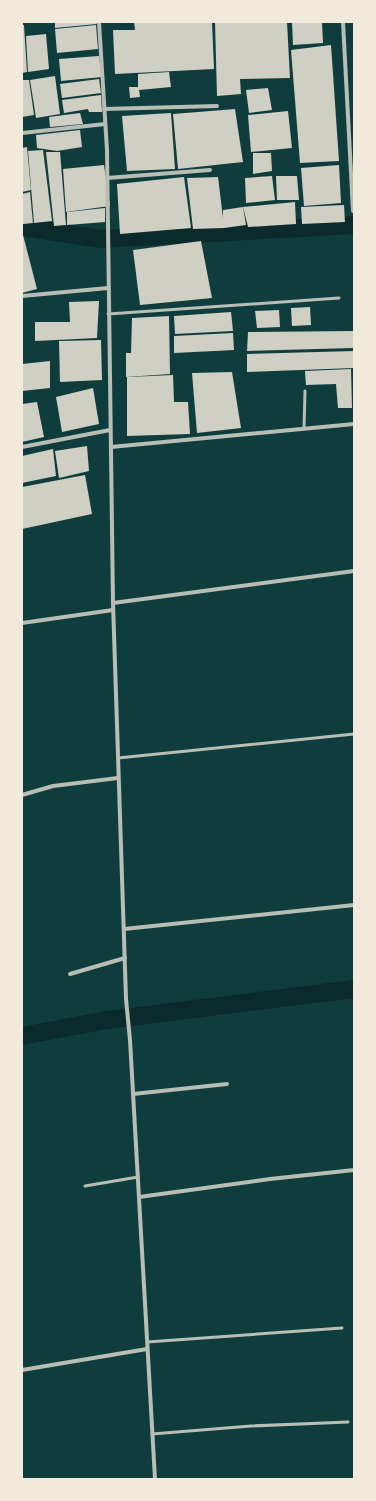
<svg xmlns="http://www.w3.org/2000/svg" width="376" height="1501" font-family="Figtree,sans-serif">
  <rect width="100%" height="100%" fill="#0f3d3e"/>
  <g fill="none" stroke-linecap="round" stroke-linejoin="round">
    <g stroke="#0a2a2b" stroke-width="18">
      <path d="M 22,227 L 101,239 L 354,225"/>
      <path d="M 22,1036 L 107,1020 L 354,989"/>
    </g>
  </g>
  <g fill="#cfcfc3">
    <path d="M 55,22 L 96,22 L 97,24 L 55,28 Z"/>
    <path d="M 134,22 L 212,22 L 214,69 L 115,74 L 113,30 L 135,30 Z"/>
    <path d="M 215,22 L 287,22 L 290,78 L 240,79 L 241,94 L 217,96 Z"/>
    <path d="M 292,22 L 322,22 L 323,43 L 293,45 Z"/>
    <path d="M 22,25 L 24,25 L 27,72 L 22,73 Z"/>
    <path d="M 96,25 L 98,49 L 57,53 L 55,29 Z"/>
    <path d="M 46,34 L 49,69 L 28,72 L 26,36 Z"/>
    <path d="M 331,45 L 339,161 L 300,163 L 291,50 Z"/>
    <path d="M 99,56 L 102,77 L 61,81 L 59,59 Z"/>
    <path d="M 169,72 L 171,87 L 139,90 L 140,97 L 130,98 L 129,87 L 138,87 L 138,74 Z"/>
    <path d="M 55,76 L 60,114 L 36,118 L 30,80 Z"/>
    <path d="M 99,79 L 101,93 L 62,98 L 60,84 Z"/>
    <path d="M 22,80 L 29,80 L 34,115 L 22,117 Z"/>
    <path d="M 268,88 L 272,110 L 249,113 L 246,90 Z"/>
    <path d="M 101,95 L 102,112 L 89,112 L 88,109 L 64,113 L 62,100 Z"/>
    <path d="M 235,109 L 243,162 L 178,169 L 173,114 Z"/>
    <path d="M 288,111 L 292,148 L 251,152 L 248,115 Z"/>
    <path d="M 80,113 L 83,124 L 50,127 L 49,117 Z"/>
    <path d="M 171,113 L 175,169 L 127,171 L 122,116 Z"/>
    <path d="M 80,130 L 82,147 L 57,151 L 37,148 L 36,135 Z"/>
    <path d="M 27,147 L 31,190 L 22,192 L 22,148 Z"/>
    <path d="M 43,150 L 52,221 L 34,223 L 28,151 Z"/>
    <path d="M 46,152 L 60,152 L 66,225 L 54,226 Z"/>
    <path d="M 253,153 L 271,153 L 272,171 L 253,174 Z"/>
    <path d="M 104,165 L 110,206 L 66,212 L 63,169 Z"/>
    <path d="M 339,165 L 341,203 L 304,206 L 301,168 Z"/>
    <path d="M 272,176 L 275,200 L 246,203 L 245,178 Z"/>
    <path d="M 276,176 L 297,176 L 299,200 L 277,200 Z"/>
    <path d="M 184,177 L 191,228 L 120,234 L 117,184 Z"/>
    <path d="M 218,177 L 223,218 L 223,210 L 243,207 L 246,225 L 224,228 L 193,229 L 187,178 Z"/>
    <path d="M 30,192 L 33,223 L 23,224 L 22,194 Z"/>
    <path d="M 295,202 L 296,224 L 248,227 L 243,207 Z"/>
    <path d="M 344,205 L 345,222 L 302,224 L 301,207 Z"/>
    <path d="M 105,208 L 105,222 L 67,225 L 67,212 Z"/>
    <path d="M 22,231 L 37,289 L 22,293 Z"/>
    <path d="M 201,241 L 212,298 L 140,305 L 133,250 Z"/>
    <path d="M 99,301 L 97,338 L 35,341 L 35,322 L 70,322 L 69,302 Z"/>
    <path d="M 310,307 L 311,325 L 292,326 L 291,308 Z"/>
    <path d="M 279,310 L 280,327 L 257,328 L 255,311 Z"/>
    <path d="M 231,312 L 233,331 L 175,334 L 174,316 Z"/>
    <path d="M 169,316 L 170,374 L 126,377 L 126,353 L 131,353 L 132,318 Z"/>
    <path d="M 354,331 L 354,348 L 247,351 L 248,332 Z"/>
    <path d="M 233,333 L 234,350 L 174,353 L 174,336 Z"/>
    <path d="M 101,340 L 102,380 L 60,382 L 59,341 Z"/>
    <path d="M 354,351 L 354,368 L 247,372 L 247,354 Z"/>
    <path d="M 50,361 L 50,388 L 22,391 L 22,364 Z"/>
    <path d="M 351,369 L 352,408 L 338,408 L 336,384 L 306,385 L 305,371 Z"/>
    <path d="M 232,372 L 241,428 L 197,433 L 192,373 Z"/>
    <path d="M 173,375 L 174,402 L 188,402 L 190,434 L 127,436 L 127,377 Z"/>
    <path d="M 93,388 L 99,424 L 62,432 L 56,397 Z"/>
    <path d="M 37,402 L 44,437 L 22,442 L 22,404 Z"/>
    <path d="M 87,446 L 89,471 L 59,478 L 55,451 Z"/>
    <path d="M 53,449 L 56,476 L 22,483 L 22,456 Z"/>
    <path d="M 85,475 L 92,514 L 22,529 L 22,487 Z"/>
  </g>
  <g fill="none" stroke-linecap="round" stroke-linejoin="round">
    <g stroke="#b8beb3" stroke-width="3">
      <path d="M 108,314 L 339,298"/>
      <path d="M 304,429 L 305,391"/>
      <path d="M 118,758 L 354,734"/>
      <path d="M 85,1186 L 138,1177"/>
      <path d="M 147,1342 L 342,1328"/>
      <path d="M 152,1434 L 251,1426 L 348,1422"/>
    </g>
    <g stroke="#b8beb3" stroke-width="4">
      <path d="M 99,22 L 107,150 L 113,603 L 126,999 L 130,1040 L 155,1479"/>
      <path d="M 343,22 L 353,211"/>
      <path d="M 104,109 L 217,106"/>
      <path d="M 22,133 L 105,124"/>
      <path d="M 107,178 L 210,170"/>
      <path d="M 22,296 L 108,288"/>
      <path d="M 22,447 L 110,430"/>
      <path d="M 111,447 L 354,424"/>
      <path d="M 113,603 L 354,571"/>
      <path d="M 22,623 L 113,610"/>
      <path d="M 22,795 L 53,786 L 118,778"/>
      <path d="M 124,929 L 354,905"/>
      <path d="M 70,974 L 125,958"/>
      <path d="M 133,1094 L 227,1084"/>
      <path d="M 139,1197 L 270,1179 L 354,1170"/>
      <path d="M 22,1370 L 147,1349"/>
    </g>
  </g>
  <rect width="376" height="1501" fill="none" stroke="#f1e9da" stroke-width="46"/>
</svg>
